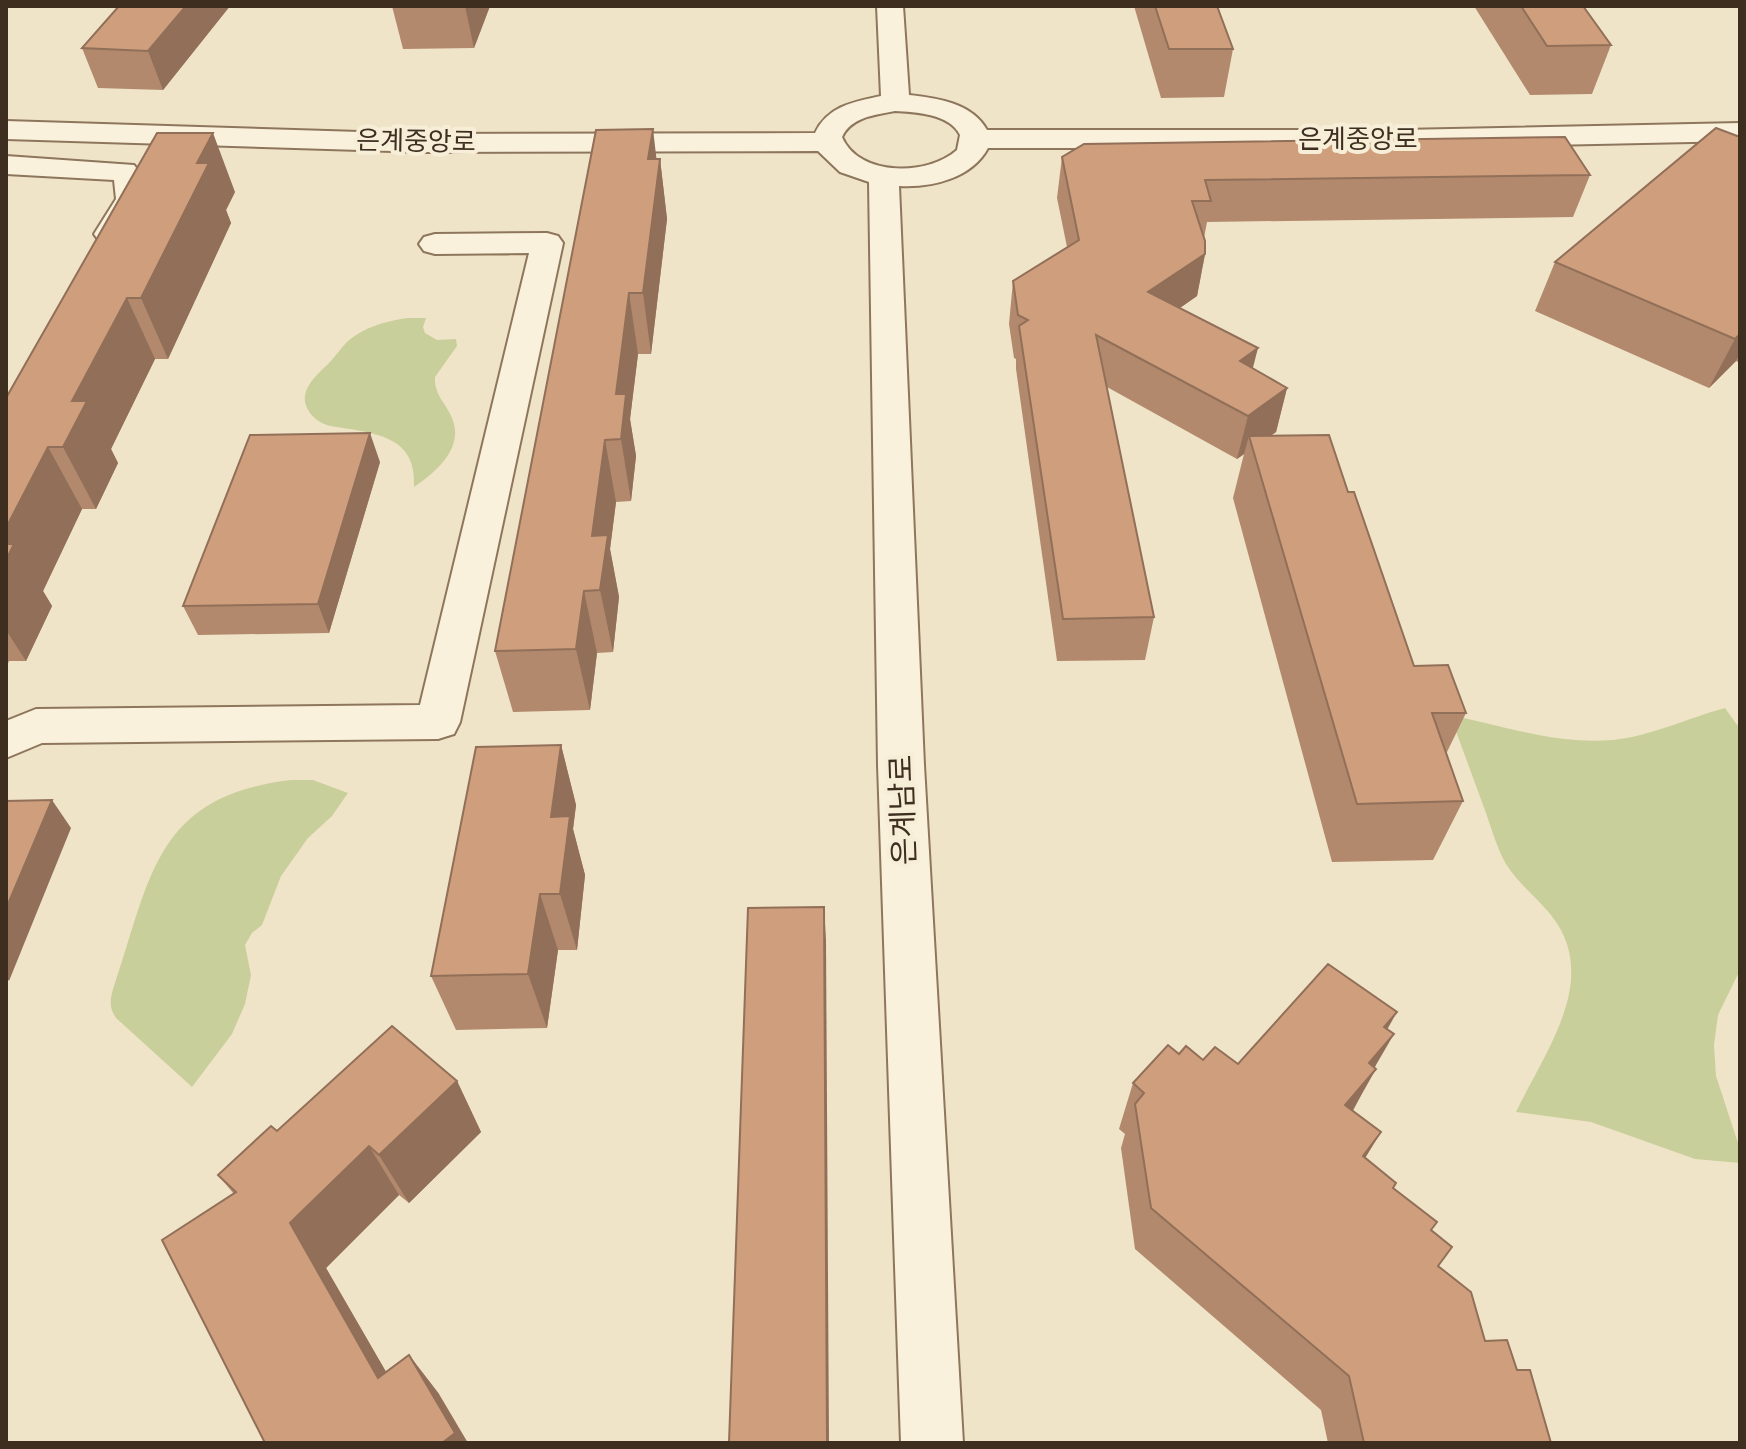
<svg xmlns="http://www.w3.org/2000/svg" width="1746" height="1449" font-family="'Zilla Slab','Noto Sans KR',serif">
  <rect width="100%" height="100%" fill="#f0e4c8"/>
  <g fill="#c9cf9b">
    <path d="M 408,318 L 426,318 L 423,327 L 425,333 L 437,340 L 456,339 L 457,346 L 435,377 C 434,395 446,403 452,418 C 465,448 435,473 414,487 C 418,433 369,433 331,426 C 324,425 315,420 310,413 C 295,392 316,376 330,362 C 336,356 340,349 346,343 C 363,327 386,321 408,318 Z"/>
    <path d="M 1725,708 L 1740,729 L 1740,970 L 1718,1015 L 1714,1045 L 1716,1076 L 1740,1149 L 1740,1163 L 1695,1159 L 1591,1122 L 1516,1112 C 1543,1055 1596,986 1558,925 C 1544,902 1520,887 1506,864 C 1497,848 1492,830 1486,813 C 1474,780 1462,748 1450,715 C 1505,726 1556,745 1613,740 C 1651,736 1688,718 1725,708 Z"/>
    <path d="M 291,780 L 313,780 L 348,793 L 332,816 L 308,838 L 281,876 L 262,925 L 252,933 L 245,945 L 251,975 L 245,1004 L 232,1034 L 192,1087 L 116,1018 C 109,1008 110,1000 113,989 C 151,878 154,796 291,780 Z"/>
  </g>
  <g fill="none" stroke-linecap="round" stroke-linejoin="round">
    <g stroke="#8d765c" stroke-width="4">
      <g id="pedestrian">
        <path d="M 6,156 L 134,165 L 147,182 L 146,199 L 121,241 L 110,244 L 99,241 L 94,234 L 116,199 L 114,180 L 6,174 Z"/>
        <path d="M 547,233 L 558,236 L 563,243 L 460,722 L 454,734 L 438,739 L 42,743 L 6,758 L 6,721 L 36,709 L 420,705 L 529,253 L 435,254 L 424,251 L 419,244 L 424,237 L 435,234 Z"/>
      </g>
    </g>
    <g stroke="#8d765c" stroke-width="4">
      <path id="tertiary" d="M 877,6 L 903,6 L 909,95 C 937,98 972,103 987,130 L 1401,130 L 1740,123 L 1740,141 L 1401,148 L 988,148 C 972,178 932,188 899,186 L 924,765 L 963,1443 L 901,1443 L 878,765 L 869,182 L 840,172 L 818,151 L 425,152 L 6,139 L 6,121 L 425,134 L 815,133 C 828,106 853,102 881,96 ZM 895,111 C 916,112 950,114 960,135 L 957,150 C 928,176 859,177 842,137 C 851,117 875,115 895,111 Z"/>
    </g>
    <use href="#pedestrian" fill="#faf1dc" fill-rule="evenodd"/>
    <use href="#tertiary" fill="#faf1dc" fill-rule="evenodd"/>
  </g>
  <g fill="#b2896c">
    <path d="M 119,6 L 230,6 L 163,90 L 98,88 L 82,48 Z"/>
    <path d="M 392,6 L 490,6 L 474,48 L 403,49 Z"/>
    <path d="M 1134,6 L 1217,6 L 1233,49 L 1224,97 L 1161,98 Z"/>
    <path d="M 1474,6 L 1583,6 L 1611,45 L 1592,94 L 1530,95 Z"/>
    <path d="M 1740,137 L 1740,363 L 1736,361 L 1709,388 L 1535,311 L 1555,262 Z"/>
    <path d="M 1062,157 L 1590,175 L 1573,217 L 1207,222 L 1204,238 L 1205,254 L 1197,296 L 1180,308 L 1253,368 L 1287,388 L 1276,432 L 1270,436 L 1348,492 L 1414,666 L 1466,713 L 1446,754 L 1463,801 L 1433,860 L 1332,862 L 1233,498 L 1244,454 L 1237,459 L 1107,387 L 1154,617 L 1145,660 L 1057,661 L 1016,369 L 1016,359 L 1014,358 L 1009,324 L 1013,281 L 1067,247 L 1057,198 Z"/>
    <path d="M 660,159 L 667,219 L 651,354 L 638,354 L 630,419 L 636,456 L 631,501 L 616,502 L 610,549 L 619,597 L 613,652 L 597,653 L 590,710 L 513,712 L 495,651 Z"/>
    <path d="M 235,192 L 226,210 L 231,223 L 168,359 L 155,359 L 111,449 L 118,463 L 96,509 L 82,509 L 43,591 L 52,606 L 26,661 L 9,661 L 6,668 L 6,398 Z"/>
    <path d="M 380,462 L 329,633 L 198,635 L 183,606 Z"/>
    <path d="M 561,745 L 576,805 L 573,829 L 585,875 L 577,950 L 558,950 L 547,1028 L 456,1030 L 431,976 Z"/>
    <path d="M 1387,1029 L 1375,1067 L 1353,1111 L 1381,1132 L 1365,1158 L 1431,1230 L 1438,1266 L 1485,1341 L 1517,1370 L 1551,1443 L 1328,1443 L 1321,1410 L 1135,1249 L 1121,1148 L 1125,1134 L 1119,1129 L 1133,1083 L 1179,1054 L 1203,1060 L 1238,1064 Z"/>
    <path d="M 457,1081 L 481,1132 L 409,1203 L 399,1195 L 326,1268 L 386,1372 L 409,1355 L 439,1394 L 265,1443 L 234,1194 L 218,1175 Z"/>
  </g>
  <g fill="#916f58">
    <path d="M 186,6 L 230,6 L 163,90 L 148,51 Z"/>
    <path d="M 465,6 L 490,6 L 474,48 Z"/>
    <path d="M 653,129 L 658,172 L 660,159 L 667,219 L 651,354 L 643,293 L 648,159 Z"/>
    <path d="M 213,133 L 235,192 L 226,210 L 231,223 L 168,359 L 141,298 L 197,163 Z"/>
    <path d="M 1205,254 L 1197,296 L 1141,335 L 1148,292 Z"/>
    <path d="M 629,293 L 638,354 L 630,419 L 636,456 L 631,501 L 621,439 L 616,394 Z"/>
    <path d="M 127,298 L 155,359 L 111,449 L 118,463 L 96,509 L 63,447 L 72,401 Z"/>
    <path d="M 1740,334 L 1740,353 L 1736,361 L 1709,388 L 1735,339 Z"/>
    <path d="M 1258,348 L 1247,391 L 1240,361 Z"/>
    <path d="M 1287,388 L 1276,432 L 1252,449 L 1249,436 L 1244,454 L 1237,459 L 1248,416 Z"/>
    <path d="M 370,433 L 380,462 L 329,633 L 318,604 Z"/>
    <path d="M 605,440 L 616,502 L 610,549 L 619,597 L 613,652 L 600,590 L 592,536 Z"/>
    <path d="M 48,447 L 82,509 L 43,591 L 52,606 L 26,661 L 6,630 L 6,528 Z"/>
    <path d="M 584,591 L 597,653 L 590,710 L 576,649 Z"/>
    <path d="M 561,745 L 576,805 L 573,829 L 585,875 L 577,950 L 560,894 L 551,817 Z"/>
    <path d="M 52,800 L 71,828 L 9,981 L 6,977 L 6,909 Z"/>
    <path d="M 540,894 L 558,950 L 547,1028 L 528,974 Z"/>
    <path d="M 824,907 L 826,940 L 829,1443 L 827,1443 Z"/>
    <path d="M 1397,1012 L 1370,1060 L 1384,1027 Z"/>
    <path d="M 1394,1034 L 1369,1077 L 1376,1069 L 1350,1115 L 1320,1150 L 1369,1063 Z"/>
    <path d="M 457,1081 L 481,1132 L 409,1203 L 379,1155 Z"/>
    <path d="M 1381,1132 L 1354,1176 L 1363,1156 Z"/>
    <path d="M 369,1146 L 399,1195 L 326,1268 L 411,1415 L 378,1378 L 290,1223 Z"/>
    <path d="M 409,1355 L 439,1394 L 468,1443 L 442,1443 Z"/>
  </g>
  <g fill="#cf9f7d" stroke="#916f58" stroke-width="2">
    <path d="M 119,6 L 186,6 L 148,51 L 82,48 Z"/>
    <path d="M 1155,6 L 1217,6 L 1233,49 L 1169,49 Z"/>
    <path d="M 1521,6 L 1583,6 L 1611,45 L 1547,46 Z"/>
    <path d="M 1716,128 L 1740,137 L 1740,334 L 1735,339 L 1555,262 Z"/>
    <path d="M 653,129 L 648,159 L 660,159 L 643,293 L 629,293 L 616,394 L 626,394 L 621,439 L 605,440 L 592,536 L 608,535 L 600,590 L 584,591 L 576,649 L 495,651 L 596,130 Z"/>
    <path d="M 157,133 L 213,133 L 197,163 L 209,163 L 141,298 L 127,298 L 72,401 L 87,401 L 63,447 L 48,447 L 6,528 L 6,398 Z"/>
    <path d="M 1565,137 L 1590,175 L 1205,180 L 1211,201 L 1192,201 L 1205,241 L 1205,254 L 1148,292 L 1258,348 L 1240,361 L 1287,388 L 1248,416 L 1096,335 L 1154,617 L 1063,619 L 1019,326 L 1028,320 L 1018,315 L 1013,281 L 1079,240 L 1062,157 L 1084,144 Z"/>
    <path d="M 370,433 L 318,604 L 183,606 L 250,435 Z"/>
    <path d="M 1329,435 L 1348,492 L 1354,492 L 1414,666 L 1448,665 L 1466,713 L 1432,713 L 1463,801 L 1357,804 L 1249,436 Z"/>
    <path d="M 6,544 L 14,544 L 6,560 Z"/>
    <path d="M 561,745 L 551,817 L 570,816 L 560,894 L 540,894 L 528,974 L 431,976 L 476,747 Z"/>
    <path d="M 52,800 L 6,909 L 6,801 Z"/>
    <path d="M 824,907 L 827,1443 L 729,1443 L 748,908 Z"/>
    <path d="M 1328,964 L 1397,1012 L 1384,1027 L 1394,1034 L 1369,1063 L 1376,1069 L 1345,1105 L 1381,1132 L 1363,1156 L 1396,1183 L 1393,1188 L 1437,1222 L 1431,1230 L 1452,1247 L 1438,1266 L 1471,1292 L 1485,1341 L 1507,1340 L 1517,1370 L 1530,1370 L 1551,1443 L 1364,1443 L 1349,1376 L 1151,1208 L 1135,1104 L 1144,1093 L 1133,1083 L 1168,1045 L 1179,1054 L 1186,1046 L 1203,1060 L 1215,1047 L 1238,1064 Z"/>
    <path d="M 392,1026 L 457,1081 L 379,1155 L 369,1146 L 290,1223 L 378,1378 L 409,1355 L 455,1433 L 442,1443 L 265,1443 L 162,1240 L 236,1192 L 218,1175 L 271,1126 L 277,1131 Z"/>
  </g>
  <g text-anchor="middle" dominant-baseline="central" stroke-width="8" stroke-linejoin="round" paint-order="stroke">
    <g font-size="26" fill="#3d2e20" stroke="#f7eed8">
      <text x="1358" y="139">은계중앙로</text>
      <text transform="translate(416 141) rotate(1)">은계중앙로</text>
    </g>
    <g font-size="30" fill="#3d2e20" stroke="#f7eed8">
      <text transform="translate(903 810) rotate(-92)">은계남로</text>
    </g>
  </g>
  <rect width="1746" height="1449" fill="none" stroke="#3d2e20" stroke-width="16"/>
</svg>
